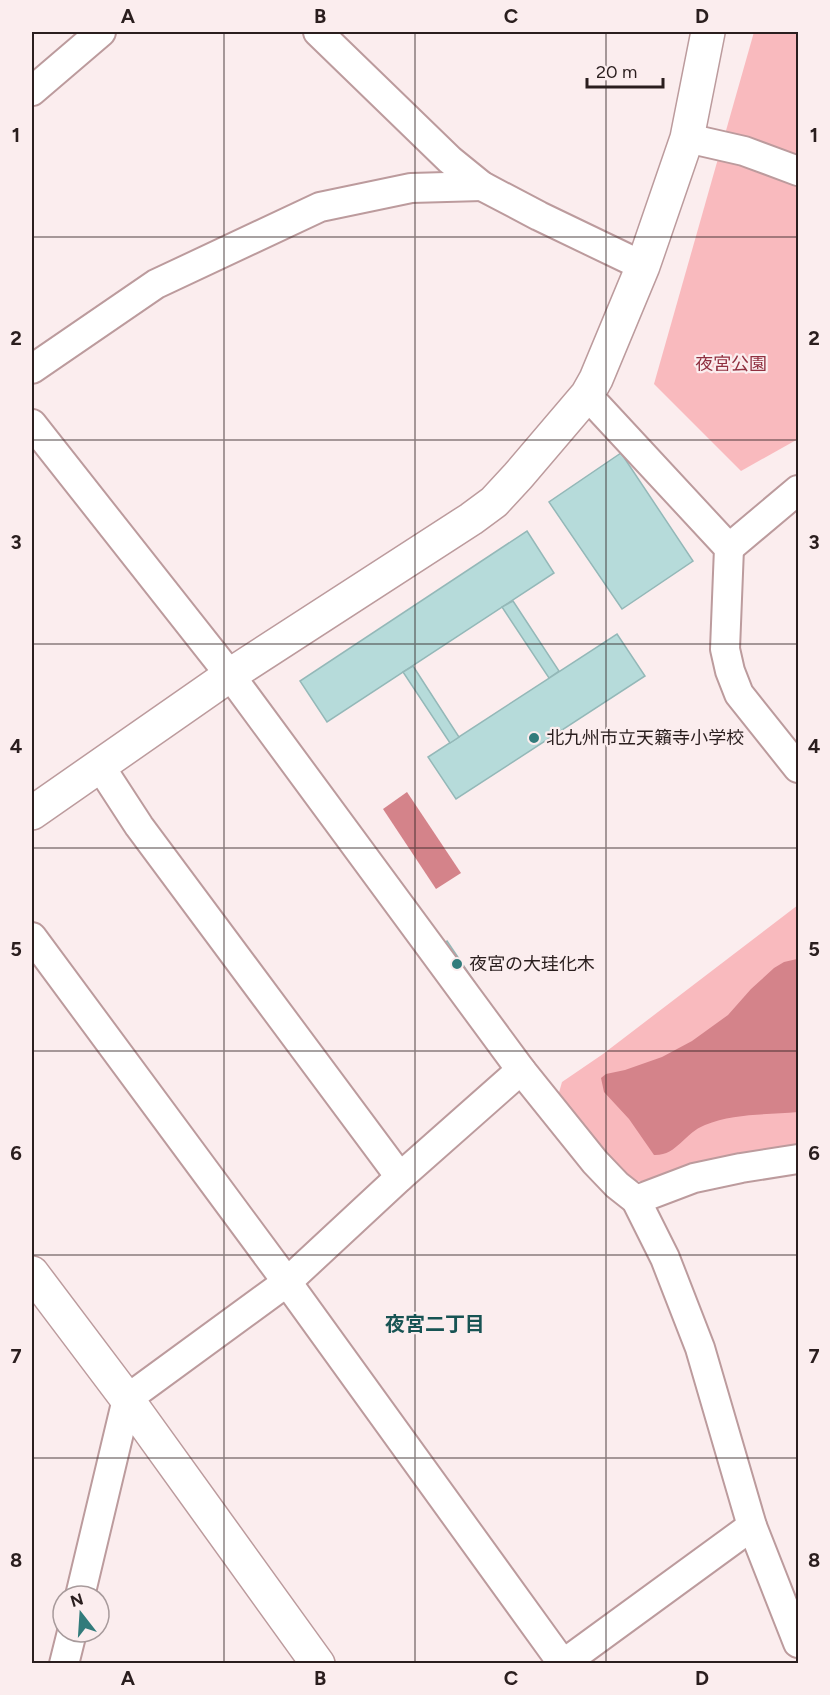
<svg xmlns="http://www.w3.org/2000/svg" width="830" height="1695" font-family="Figtree,'Noto Sans JP',sans-serif">
  <rect width="100%" height="100%" fill="#fbedee"/>
  <g fill="#f9babe">
    <path d="M 754,32 L 798,32 L 798,439 L 741,471 L 654,384 Z"/>
    <path d="M 798,905 L 798,1147 L 670,1173 L 645,1181 L 632,1181 L 621,1177 L 558,1096 L 562,1082 L 603,1054 Z"/>
  </g>
  <g fill="#d4838a">
    <path d="M 407,792 L 461,873 L 436,889 L 383,809 Z"/>
    <path d="M 797,959 L 798,959 L 798,1112 C 768,1115 734,1113 705,1125 C 684,1133 677,1156 654,1155 L 629,1119 L 604,1092 L 601,1078 L 606,1074 L 625,1070 L 662,1057 L 692,1041 L 728,1015 L 751,989 L 774,968 L 784,962 Z"/>
  </g>
  <g fill="#b6dbda" stroke="#94b8b8" stroke-width="1.5">
    <path d="M 621,453 L 693,561 L 622,609 L 549,502 Z"/>
    <path d="M 527,531 L 554,573 L 327,722 L 300,681 Z"/>
    <path d="M 513,601 L 559,671 L 549,678 L 502,607 Z"/>
    <path d="M 617,634 L 645,676 L 456,799 L 428,757 Z"/>
    <path d="M 413,666 L 459,737 L 450,743 L 403,672 Z"/>
    <path d="M 447,941 L 478,987 L 472,992 L 441,946 Z"/>
  </g>
  <g fill="none" stroke-linecap="round" stroke-linejoin="round">
    <g stroke="#bc9b9d" stroke-width="32">
      <g id="street">
        <path d="M 318,32 L 450,160 L 482,186 L 539,216 L 643,266"/>
        <path d="M 32,91 L 101,32"/>
        <path d="M 687,138 L 744,151 L 798,171"/>
        <path d="M 32,369 L 156,284 L 320,207 L 411,188 L 482,186"/>
        <path d="M 587,395 L 729,548 L 725,649 L 730,671 L 739,694 L 798,768"/>
        <path d="M 32,424 L 230,675 L 521,1070 L 595,1162 L 617,1185 L 636,1200 L 665,1258 L 700,1348 L 752,1526 L 798,1643"/>
        <path d="M 729,548 L 798,490"/>
        <path d="M 100,766 L 139,826 L 400,1177"/>
        <path d="M 32,937 L 287,1282 L 563,1664"/>
        <path d="M 636,1200 L 694,1178 L 741,1168 L 798,1159"/>
        <path d="M 80,1596 L 127,1399 L 287,1282 L 400,1177 L 521,1070"/>
        <path d="M 64,1664 L 72,1632"/>
        <path d="M 563,1664 L 752,1526"/>
      </g>
    </g>
    <g stroke="#bc9b9d" stroke-width="36">
      <g id="secondary">
        <path d="M 32,813 L 230,675 L 471,519 L 494,502 L 518,476 L 587,395 L 596,379 L 643,266 L 687,138 L 708,32"/>
        <path d="M 32,1273 L 127,1399 L 318,1664"/>
      </g>
    </g>
    <use href="#street" stroke="#fff" stroke-width="28"/>
    <use href="#secondary" stroke="#fff" stroke-width="33"/>
  </g>
  <path fill="none" stroke="#2a1e1e" stroke-width="1.5" stroke-opacity="0.55" d="M 224,32 L 224,1664M 415,32 L 415,1664M 606,32 L 606,1664M 32,237 L 798,237M 32,440 L 798,440M 32,644 L 798,644M 32,848 L 798,848M 32,1051 L 798,1051M 32,1255 L 798,1255M 32,1458 L 798,1458"/>
  <g fill="#327b7b" stroke="#fbedee" stroke-width="2">
    <circle cx="534" cy="738" r="6"/>
    <circle cx="457" cy="964" r="6"/>
  </g>
  <g text-anchor="middle" dominant-baseline="central" stroke-width="4.5" stroke-linejoin="round" paint-order="stroke">
    <g font-size="18" fill="#903040" stroke="#fbedee">
      <text x="731" y="364">夜宮公園</text>
    </g>
    <g font-size="18" fill="#2a1e1e" stroke="#fbedee" text-anchor="start">
      <text x="546" y="738">北九州市立天籟寺小学校</text>
      <text x="469" y="964">夜宮の大珪化木</text>
    </g>
    <g font-size="20" font-weight="bold" fill="#175353" stroke="#fbedee">
      <text x="435" y="1324">夜宮二丁目</text>
    </g>
  </g>
  <rect width="830" height="1695" fill="none" stroke="#fbedee" stroke-width="66"/>
  <g transform="translate(81 1614) rotate(343)"><circle r="28" fill="#fbedee" stroke="#a79a9b" stroke-width="1.5"/>
  <path d="M0-4.5L10 22L0 15L-10 22Z" fill="#327b7b"/>
  <text y="-9" font-size="16" font-weight="bold" text-anchor="middle" fill="#2a1e1e">N</text>
  </g>
  <path d="M587 78v9h76v-9" fill="none" stroke="#2a1e1e" stroke-width="3"/>
  <text x="596" y="78" font-size="18" fill="#2a1e1e" stroke="#fbedee" stroke-width="4.5" paint-order="stroke">20 m</text>
  <rect x="33" y="33" width="764" height="1629" fill="none" stroke="#2a1e1e" stroke-width="2"/>
  <g font-size="20" text-anchor="middle" font-weight="bold" fill="#2a1e1e">
    <text x="128" y="23">A</text>
    <text x="320" y="23">B</text>
    <text x="511" y="23">C</text>
    <text x="702" y="23">D</text>
    <text x="16" y="142">1</text>
    <text x="814" y="142">1</text>
    <text x="16" y="345">2</text>
    <text x="814" y="345">2</text>
    <text x="16" y="549">3</text>
    <text x="814" y="549">3</text>
    <text x="16" y="753">4</text>
    <text x="814" y="753">4</text>
    <text x="16" y="956">5</text>
    <text x="814" y="956">5</text>
    <text x="16" y="1160">6</text>
    <text x="814" y="1160">6</text>
    <text x="16" y="1363">7</text>
    <text x="814" y="1363">7</text>
    <text x="16" y="1567">8</text>
    <text x="814" y="1567">8</text>
    <text x="128" y="1685">A</text>
    <text x="320" y="1685">B</text>
    <text x="511" y="1685">C</text>
    <text x="702" y="1685">D</text>
  </g>
</svg>
